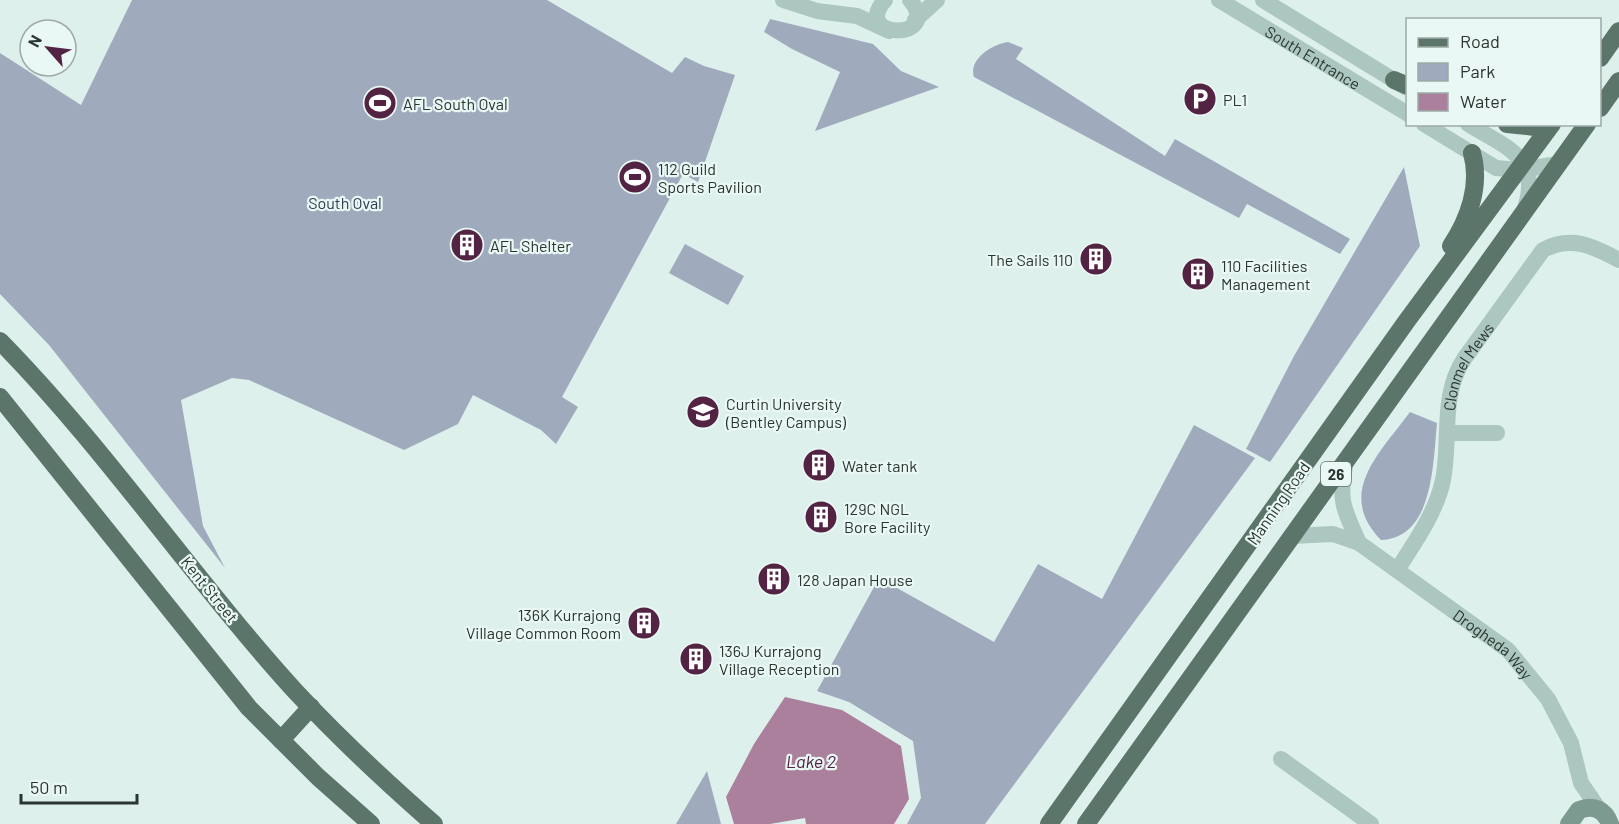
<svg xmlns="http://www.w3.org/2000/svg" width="1619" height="824" font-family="Barlow,sans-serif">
  <rect width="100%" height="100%" fill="#def0ec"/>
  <g fill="#9fabbd">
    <path d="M 132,0 L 547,0 L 672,73 L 685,57 L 704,66 L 735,75 L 698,182 L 683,174 L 562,397 L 578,407 L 556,444 L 541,430 L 473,395 L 458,424 L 404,450 L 249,380 L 232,378 L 181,400 L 203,526 L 225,568 L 49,345 L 0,294 L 0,53 L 81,105 Z"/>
    <path d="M 770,19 L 873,44 L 901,71 L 939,87 L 815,131 L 840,72 L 792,49 L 764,32 Z"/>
    <path d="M 1008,42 L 1023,48 L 1016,59 L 1165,156 L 1175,139 L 1350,239 L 1340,254 L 1247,204 L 1239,218 L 974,77 C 968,59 993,44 1008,42 Z"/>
    <path d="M 1404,167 L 1420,246 L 1270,462 L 1246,449 L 1294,356 Z"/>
    <path d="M 685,244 L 744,276 L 728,305 L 669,273 Z"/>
    <path d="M 1410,412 L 1437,423 C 1433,462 1434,538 1381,540 C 1335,493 1380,453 1410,412 Z"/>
    <path d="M 1194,425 L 1255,458 L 985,824 L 907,824 L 921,798 L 913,741 L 849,702 L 817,691 L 879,578 L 994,642 L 1038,564 L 1102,599 Z"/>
    <path d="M 707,771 L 721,824 L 676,824 Z"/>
  </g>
  <path fill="#aa809c" d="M 785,697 L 842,710 L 901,746 L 909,799 L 894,824 L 806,824 L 805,818 L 770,824 L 734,824 L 726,797 L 754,744 Z"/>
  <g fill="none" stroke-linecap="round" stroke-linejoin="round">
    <g stroke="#abc7bf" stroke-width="16">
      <path d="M 783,0 L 817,11 L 857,16 L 889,31"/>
      <path d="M 885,0 C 850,40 944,41 910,0"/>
      <path id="s1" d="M 1219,0 L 1408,114"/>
      <path d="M 1263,0 L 1405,87"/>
      <path d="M 915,20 L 937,0"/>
      <path d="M 1424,124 L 1496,168 L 1520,170 L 1558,164"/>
      <path d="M 1468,124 C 1505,147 1542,157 1525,208"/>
      <path d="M 1447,433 L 1497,433"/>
      <path d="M 1346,461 C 1338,501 1343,507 1359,543"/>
      <path id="s2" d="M 1291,536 L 1333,534 L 1359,543 L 1508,650 L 1548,699 L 1571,743 L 1581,783 L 1598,808"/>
      <path id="s3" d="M 1397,570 C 1415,542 1436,513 1443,480 C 1451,439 1440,396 1464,359 L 1543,250 C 1571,235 1593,246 1619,260"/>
      <path d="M 1281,759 L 1371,824"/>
    </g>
    <path stroke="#7c9a8f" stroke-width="18" d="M 1569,824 L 1579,810 C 1594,804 1605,810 1610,824"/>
    <g stroke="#5c756b" stroke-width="18">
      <path d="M 1600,58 L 1619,31"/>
      <path d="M 1394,80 L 1408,86"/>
      <path d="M 1600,108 L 1619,81"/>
      <path d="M 1507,124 L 1535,127 L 1543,124"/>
      <path d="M 1451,246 C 1469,219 1481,185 1472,153"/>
      <path d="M 0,341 C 107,450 193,579 296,692 C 339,738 386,782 434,824"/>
      <path d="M 0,397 L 249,708 L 318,777 L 371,824"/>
      <path d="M 281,740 L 311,707"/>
      <path d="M 1049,824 L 1406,322 L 1552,124"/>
      <path d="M 1086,824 L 1587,124"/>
    </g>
  </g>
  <defs>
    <g id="parking-disc" transform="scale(1.725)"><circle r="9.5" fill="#522342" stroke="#eaf8f5"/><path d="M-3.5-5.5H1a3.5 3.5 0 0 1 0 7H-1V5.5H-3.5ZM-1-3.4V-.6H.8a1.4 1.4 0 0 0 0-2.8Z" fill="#fff"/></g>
    <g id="stadium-disc" transform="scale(1.725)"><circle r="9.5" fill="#522342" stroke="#eaf8f5"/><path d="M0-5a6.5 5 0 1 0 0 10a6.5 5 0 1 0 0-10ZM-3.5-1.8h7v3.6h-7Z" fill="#fff"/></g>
    <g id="building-disc" transform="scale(1.725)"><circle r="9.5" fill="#522342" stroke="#eaf8f5"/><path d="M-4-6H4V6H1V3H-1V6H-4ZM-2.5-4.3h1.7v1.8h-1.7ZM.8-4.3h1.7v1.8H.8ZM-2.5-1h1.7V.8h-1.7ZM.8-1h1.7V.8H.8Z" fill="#fff"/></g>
    <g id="university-disc" transform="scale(1.725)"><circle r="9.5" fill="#522342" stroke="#eaf8f5"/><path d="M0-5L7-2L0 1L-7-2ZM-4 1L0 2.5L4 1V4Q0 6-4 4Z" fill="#fff"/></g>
  </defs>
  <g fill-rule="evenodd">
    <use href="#parking-disc" x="1200" y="99"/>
    <use href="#stadium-disc" x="380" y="103"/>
    <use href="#stadium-disc" x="635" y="177"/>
    <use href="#building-disc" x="467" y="245"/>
    <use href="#building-disc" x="1096" y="259"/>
    <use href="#building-disc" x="1198" y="274"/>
    <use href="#university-disc" x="703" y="412"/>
    <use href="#building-disc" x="819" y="465"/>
    <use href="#building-disc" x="821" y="517"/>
    <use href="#building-disc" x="774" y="579"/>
    <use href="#building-disc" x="644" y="623"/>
    <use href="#building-disc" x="696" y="659"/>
  </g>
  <g text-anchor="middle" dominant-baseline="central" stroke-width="4.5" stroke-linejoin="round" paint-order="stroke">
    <rect fill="#eaf8f5" stroke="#63706b" stroke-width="1.5" x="1321" y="462" width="30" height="24" rx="4.5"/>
    <g font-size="15" font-weight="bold" fill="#293530">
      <text x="1336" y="474">26</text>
    </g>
    <g font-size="16" fill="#293530" stroke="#eaf8f5">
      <text stroke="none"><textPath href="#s1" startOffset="110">South Entrance</textPath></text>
      <text stroke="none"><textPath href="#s3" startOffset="220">Clonmel Mews</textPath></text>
      <text transform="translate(1278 503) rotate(-55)">Manning Road</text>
      <text transform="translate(210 589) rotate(51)">Kent Street</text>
      <text stroke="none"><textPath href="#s2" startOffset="238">Drogheda Way</textPath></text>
    </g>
    <g font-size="16" fill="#293530" stroke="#eaf8f5" text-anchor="start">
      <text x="1223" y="99">PL1</text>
      <text x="403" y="103">AFL South Oval</text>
      <text x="658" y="168">112 Guild<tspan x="658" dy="18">Sports Pavilion</tspan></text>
      <text x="490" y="245">AFL Shelter</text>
      <text x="1073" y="259" text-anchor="end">The Sails 110</text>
      <text x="1221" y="265">110 Facilities<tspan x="1221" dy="18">Management</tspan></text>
      <text x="726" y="403">Curtin University<tspan x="726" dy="18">(Bentley Campus)</tspan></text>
      <text x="842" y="465">Water tank</text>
      <text x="844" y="508">129C NGL<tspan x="844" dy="18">Bore Facility</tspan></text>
      <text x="797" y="579">128 Japan House</text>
      <text x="621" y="614" text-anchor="end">136K Kurrajong<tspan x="621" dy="18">Village Common Room</tspan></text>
      <text x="719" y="650">136J Kurrajong<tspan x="719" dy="18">Village Reception</tspan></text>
    </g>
    <g font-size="16" fill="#303c51" stroke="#eaf8f5">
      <text x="345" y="202">South Oval</text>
    </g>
    <g font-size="18" font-style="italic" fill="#522342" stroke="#eaf8f5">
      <text x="811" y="761">Lake 2</text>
    </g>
  </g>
  <rect x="1406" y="18" width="195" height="108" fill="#eaf8f5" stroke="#9daaa6" stroke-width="1.5"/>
  <rect x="1418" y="38" width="30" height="9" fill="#5c756b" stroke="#9daaa6" stroke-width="1.5"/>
  <text x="1460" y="48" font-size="18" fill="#293530">Road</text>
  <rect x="1418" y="63" width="30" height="18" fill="#9fabbd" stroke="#9daaa6" stroke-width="1.5"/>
  <text x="1460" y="78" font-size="18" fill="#293530">Park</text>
  <rect x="1418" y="93" width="30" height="18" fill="#aa809c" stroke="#9daaa6" stroke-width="1.5"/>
  <text x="1460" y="108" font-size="18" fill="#293530">Water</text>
  <g transform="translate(48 48) rotate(298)"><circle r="28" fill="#eaf8f5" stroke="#9daaa6" stroke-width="1.5"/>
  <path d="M0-4.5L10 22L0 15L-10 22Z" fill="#522342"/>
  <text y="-9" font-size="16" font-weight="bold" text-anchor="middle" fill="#293530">N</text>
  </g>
  <path d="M21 794v9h116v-9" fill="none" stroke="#293530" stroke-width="3"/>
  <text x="30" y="794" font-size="18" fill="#293530" stroke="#eaf8f5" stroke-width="4.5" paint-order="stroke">50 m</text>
</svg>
